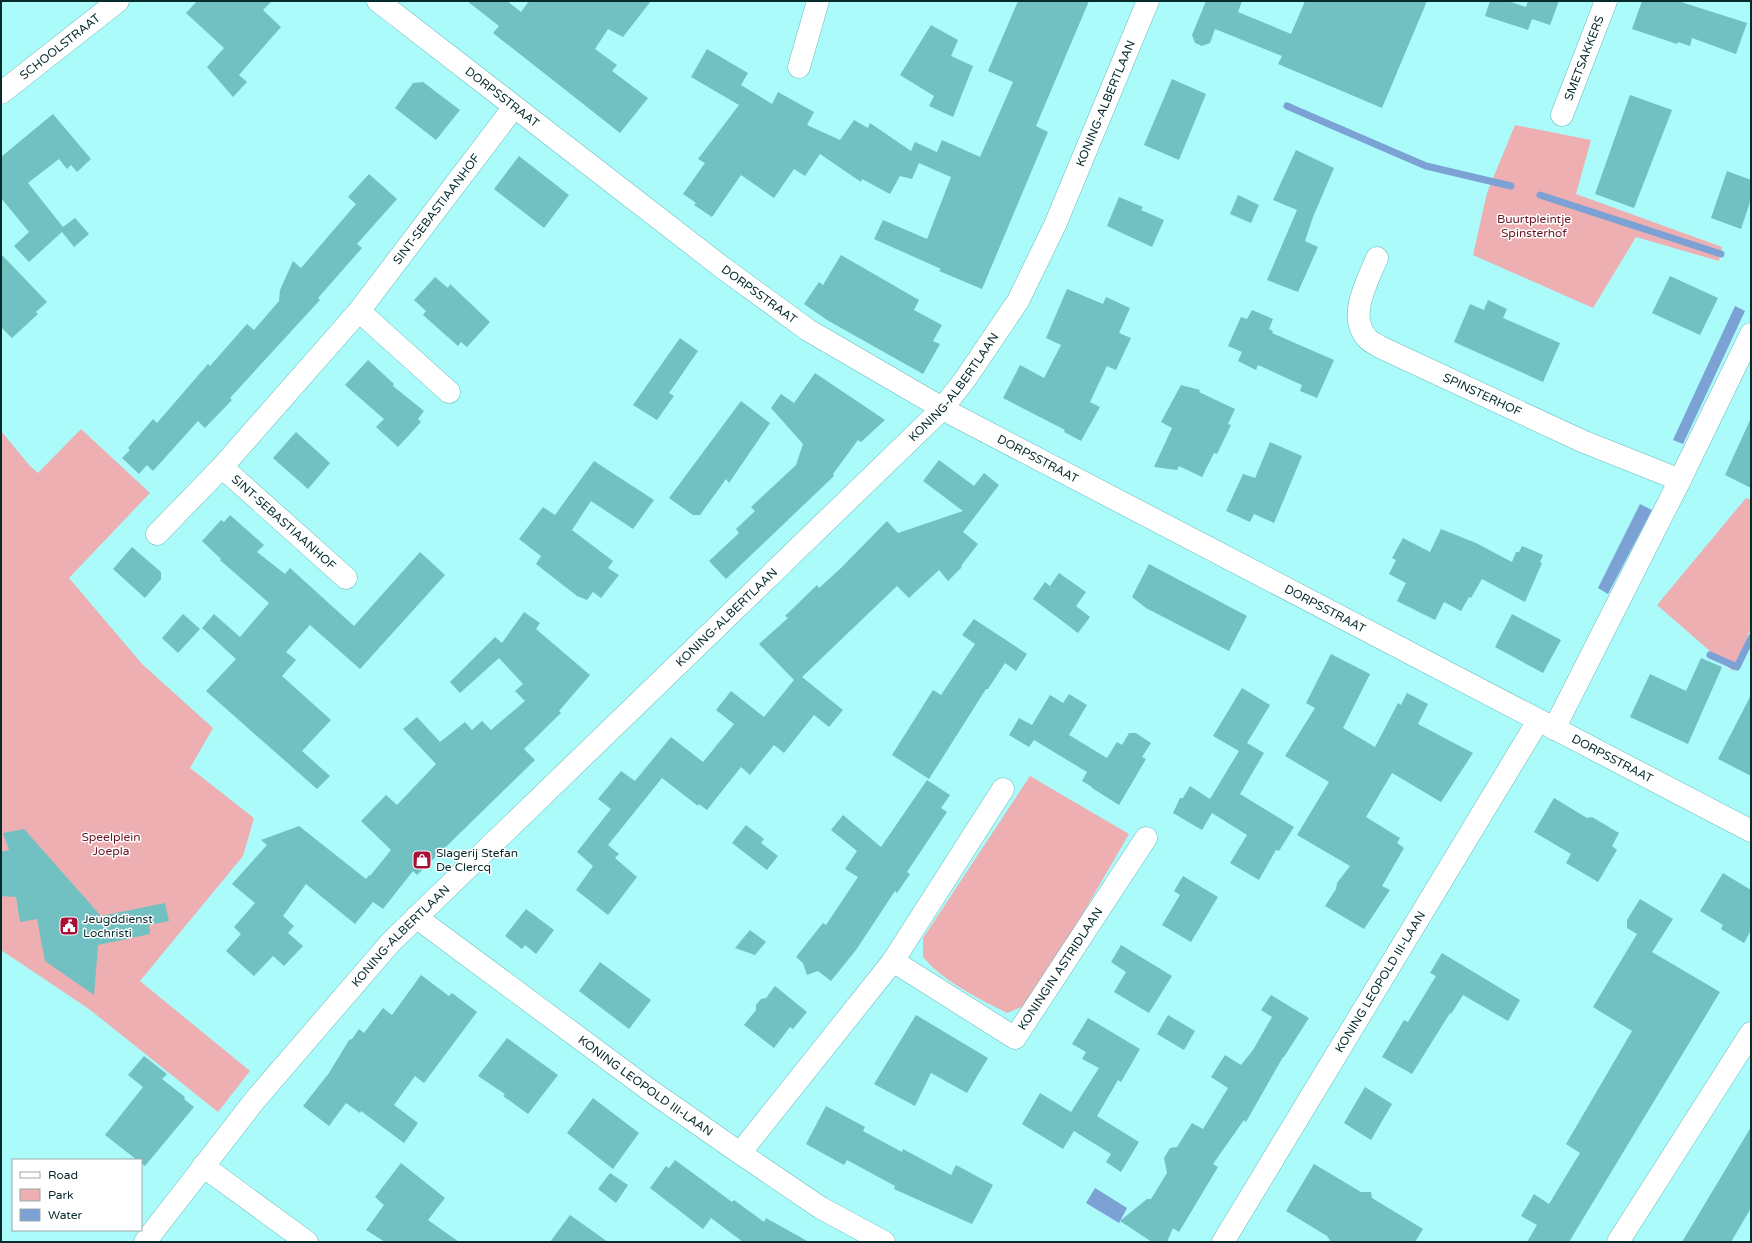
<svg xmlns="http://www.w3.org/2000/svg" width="1752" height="1243" font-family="'Varela Round',sans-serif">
  <rect width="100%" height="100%" fill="#abfbfb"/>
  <g fill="#edafb1">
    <path d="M 1515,125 L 1591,140 L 1576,194 L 1722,247 L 1719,261 L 1636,237 L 1593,308 L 1473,255 L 1487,193 Z"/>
    <path d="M 81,429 L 150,493 L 69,578 L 142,664 L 213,728 L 190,768 L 254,818 L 243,856 L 140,981 L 250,1071 L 218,1112 L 89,1009 L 1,950 L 1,431 L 30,466 L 38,473 Z"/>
    <path d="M 1746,498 L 1751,500 L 1751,628 L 1733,671 L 1657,605 Z"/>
    <path d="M 1030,776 L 1129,834 L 1031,1003 L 1007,1013 C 978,998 944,982 923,957 L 923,938 Z"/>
  </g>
  <g fill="#7ba1d5">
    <path d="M 1735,306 L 1745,311 L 1683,444 L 1673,440 Z"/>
    <path d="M 1640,504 L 1652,510 L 1608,594 L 1598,588 Z"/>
    <path d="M 1095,1188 L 1127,1208 L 1119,1223 L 1086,1203 Z"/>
  </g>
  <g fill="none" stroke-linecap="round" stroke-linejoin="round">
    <g stroke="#7ba1d5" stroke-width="7">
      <path d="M 1287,106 L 1426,166 L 1511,186"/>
      <path d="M 1540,195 L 1721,254"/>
      <path d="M 1710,655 L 1737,667 L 1751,638"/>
    </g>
  </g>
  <g fill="#71c0c2">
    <path d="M 197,1 L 272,1 L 263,10 L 281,27 L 239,75 L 247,82 L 233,97 L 207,67 L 224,48 L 186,13 Z"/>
    <path d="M 467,1 L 507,1 L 521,12 L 529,1 L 651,1 L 623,37 L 608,29 L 595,49 L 617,65 L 612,71 L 648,98 L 620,133 L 493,33 L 499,26 Z"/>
    <path d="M 1018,1 L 1089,1 L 1036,126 L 1048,132 L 982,289 L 939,271 L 941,269 L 874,239 L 883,220 L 927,239 L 951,177 L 919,163 L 912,179 L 900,176 L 890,194 L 862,179 L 861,182 L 820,154 L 805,176 L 794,169 L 774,198 L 741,175 L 712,217 L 694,205 L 696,203 L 683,194 L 705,163 L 698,159 L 739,105 L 691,77 L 707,49 L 748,73 L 741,85 L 772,104 L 778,92 L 814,112 L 807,125 L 840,140 L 854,120 L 868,128 L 870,123 L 911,151 L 915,142 L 937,152 L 942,140 L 980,157 L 1013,82 L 988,71 Z"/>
    <path d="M 1206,1 L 1242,1 L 1238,12 L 1291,34 L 1305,1 L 1427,1 L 1382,108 L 1278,64 L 1282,56 L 1215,29 L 1210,43 L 1202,46 L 1195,43 L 1192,35 Z"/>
    <path d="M 1490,1 L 1508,1 L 1526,7 L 1528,1 L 1559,1 L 1550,25 L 1532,19 L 1528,30 L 1485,16 Z"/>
    <path d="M 1642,1 L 1678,1 L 1747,23 L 1736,54 L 1692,38 L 1690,46 L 1678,42 L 1677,44 L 1632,29 Z"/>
    <path d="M 931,25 L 958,40 L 951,56 L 973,66 L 953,117 L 929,106 L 934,96 L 900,75 Z"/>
    <path d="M 1172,79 L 1206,94 L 1179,160 L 1144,145 Z"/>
    <path d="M 423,82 L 460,110 L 436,140 L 395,108 L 413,83 Z"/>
    <path d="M 1630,95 L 1672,110 L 1634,208 L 1595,194 Z"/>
    <path d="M 53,114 L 91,159 L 77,172 L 71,165 L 67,169 L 59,159 L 28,183 L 63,227 L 75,218 L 89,234 L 74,247 L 62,232 L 29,262 L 14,246 L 29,232 L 1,198 L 1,157 Z"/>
    <path d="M 1296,150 L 1334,168 L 1313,217 L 1305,241 L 1318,247 L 1298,292 L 1267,280 L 1297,210 L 1273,200 Z"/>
    <path d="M 519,156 L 569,195 L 544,228 L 494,189 Z"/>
    <path d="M 1727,171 L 1751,180 L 1751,199 L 1741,229 L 1711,218 Z"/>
    <path d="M 369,174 L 397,199 L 357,244 L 362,248 L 318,298 L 320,300 L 230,398 L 232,400 L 205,428 L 198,421 L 153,471 L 147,465 L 139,474 L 122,458 L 130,450 L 128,448 L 153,419 L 157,423 L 208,364 L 210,366 L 247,324 L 254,330 L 279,301 L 280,290 L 293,261 L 301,268 L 356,204 L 348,197 Z"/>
    <path d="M 1238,195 L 1259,205 L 1251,223 L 1230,214 Z"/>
    <path d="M 1119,197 L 1143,207 L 1141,210 L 1164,220 L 1152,247 L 1107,226 Z"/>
    <path d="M 1,254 L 47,302 L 36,312 L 38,314 L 12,338 L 1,327 Z"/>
    <path d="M 841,255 L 919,300 L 914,310 L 942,325 L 933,341 L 940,344 L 923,374 L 827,320 L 804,304 L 819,282 L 823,285 Z"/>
    <path d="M 1670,276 L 1718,298 L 1700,335 L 1652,313 Z"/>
    <path d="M 435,277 L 448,288 L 450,284 L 490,322 L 467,347 L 461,342 L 458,346 L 441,331 L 423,315 L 426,311 L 414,300 Z"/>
    <path d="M 1067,289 L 1103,304 L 1106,297 L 1130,308 L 1119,333 L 1131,338 L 1116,370 L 1107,366 L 1090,402 L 1100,407 L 1081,441 L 1064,432 L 1065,430 L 1003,398 L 1020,365 L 1044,378 L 1061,345 L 1046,338 Z"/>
    <path d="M 1488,300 L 1507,309 L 1503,318 L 1560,343 L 1543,382 L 1454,342 L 1470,304 L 1484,310 Z"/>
    <path d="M 1252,310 L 1273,319 L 1269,329 L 1273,331 L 1272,333 L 1334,360 L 1317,398 L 1300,391 L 1302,385 L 1258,365 L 1256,370 L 1238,361 L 1242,352 L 1228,346 L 1241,317 L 1247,319 Z"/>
    <path d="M 680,338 L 698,351 L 669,393 L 674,396 L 657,420 L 633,405 Z"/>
    <path d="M 368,360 L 394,384 L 393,386 L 424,411 L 418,419 L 421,422 L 398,447 L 376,427 L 384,419 L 345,385 Z"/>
    <path d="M 815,373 L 885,420 L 861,442 L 858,440 L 833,474 L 834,476 L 726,579 L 709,561 L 739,533 L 736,529 L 755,511 L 751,507 L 796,465 L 803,444 L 771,408 L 781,394 L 794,403 Z"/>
    <path d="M 1181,385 L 1200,390 L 1199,392 L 1235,409 L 1228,424 L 1231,425 L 1217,454 L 1214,453 L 1202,477 L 1179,466 L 1177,470 L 1154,467 L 1172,428 L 1161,422 Z"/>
    <path d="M 741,401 L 770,423 L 729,483 L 726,479 L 700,515 L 693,515 L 669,498 Z"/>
    <path d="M 1751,418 L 1751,488 L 1725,475 Z"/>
    <path d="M 296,432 L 330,463 L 308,489 L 273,458 Z"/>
    <path d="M 1270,442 L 1302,456 L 1274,523 L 1254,514 L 1250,522 L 1226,511 L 1243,474 L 1255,478 Z"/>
    <path d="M 939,460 L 974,486 L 984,473 L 999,485 L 963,532 L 978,544 L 961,566 L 962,567 L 948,581 L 939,570 L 909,598 L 897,586 L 802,677 L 843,710 L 829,727 L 814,715 L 784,753 L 774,745 L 750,775 L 741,767 L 707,810 L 699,804 L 698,806 L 662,778 L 608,845 L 619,854 L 615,858 L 637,877 L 608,915 L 576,890 L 593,866 L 577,852 L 611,809 L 598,799 L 621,771 L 635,781 L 671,737 L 703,762 L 734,724 L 716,710 L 731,691 L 764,717 L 794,680 L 759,644 L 788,618 L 785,616 L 817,585 L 819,588 L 841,568 L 887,521 L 898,533 L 963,511 L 923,481 Z"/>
    <path d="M 594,461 L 654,500 L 633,529 L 591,501 L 572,530 L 613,561 L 608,568 L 619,575 L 601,598 L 593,592 L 587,600 L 577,596 L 536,564 L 541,556 L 519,539 L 543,507 L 555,515 Z"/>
    <path d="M 230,515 L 264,545 L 257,552 L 285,574 L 290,568 L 354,626 L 420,552 L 445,575 L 360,669 L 310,625 L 286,652 L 296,660 L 282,676 L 331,720 L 302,751 L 330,776 L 317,789 L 206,691 L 236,659 L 202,628 L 214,614 L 240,637 L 269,603 L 220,560 L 221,559 L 202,541 L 221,520 L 224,522 Z"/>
    <path d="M 1441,529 L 1476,543 L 1512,562 L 1516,552 L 1519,552 L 1522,546 L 1543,555 L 1540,562 L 1542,563 L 1525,602 L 1482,579 L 1471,598 L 1469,597 L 1461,611 L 1444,602 L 1435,620 L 1397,601 L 1406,583 L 1389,574 L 1396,560 L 1392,558 L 1403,538 L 1430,552 Z"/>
    <path d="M 132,547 L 161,572 L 161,579 L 145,598 L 113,569 Z"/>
    <path d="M 1149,564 L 1247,616 L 1229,651 L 1146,608 L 1132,597 Z"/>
    <path d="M 1059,573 L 1086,592 L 1076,606 L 1090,617 L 1078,633 L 1033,599 L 1045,582 L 1050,586 Z"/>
    <path d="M 524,612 L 540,623 L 536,629 L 590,675 L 559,711 L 561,713 L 524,749 L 535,760 L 417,875 L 413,871 L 383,909 L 373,902 L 355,924 L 306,884 L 283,916 L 294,926 L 288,933 L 303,946 L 284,966 L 273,956 L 254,976 L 226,951 L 241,934 L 234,927 L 255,903 L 232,884 L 267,845 L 261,840 L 299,826 L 366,879 L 369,875 L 370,876 L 391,850 L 361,821 L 386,795 L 397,805 L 436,764 L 403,729 L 417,717 L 440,742 L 465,722 L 472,730 L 482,721 L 491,730 L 525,701 L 515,691 L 523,684 L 499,658 L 460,693 L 450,682 L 495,637 L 502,643 Z"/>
    <path d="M 183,614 L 200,629 L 178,653 L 162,638 Z"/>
    <path d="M 1512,614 L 1561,640 L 1543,673 L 1495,647 Z"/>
    <path d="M 974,619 L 1027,654 L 1016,671 L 1005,663 L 988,689 L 986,689 L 929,779 L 892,755 L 933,690 L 941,695 L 975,644 L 962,635 Z"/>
    <path d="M 1331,654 L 1370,674 L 1343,728 L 1375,747 L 1398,703 L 1401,705 L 1407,693 L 1428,704 L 1418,724 L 1473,753 L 1441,802 L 1392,773 L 1366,817 L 1400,838 L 1397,843 L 1404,848 L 1382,886 L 1390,890 L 1364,929 L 1325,906 L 1336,889 L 1337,883 L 1350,866 L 1297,835 L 1329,782 L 1285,756 L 1315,708 L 1306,703 Z"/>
    <path d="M 1701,658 L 1722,667 L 1688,744 L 1630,717 L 1650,674 L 1686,691 Z"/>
    <path d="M 1242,688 L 1270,705 L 1247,743 L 1264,753 L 1240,794 L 1294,827 L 1279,851 L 1276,850 L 1259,880 L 1230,863 L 1247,835 L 1212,813 L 1202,830 L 1173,813 L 1180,798 L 1183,798 L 1190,786 L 1210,799 L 1239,751 L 1213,736 Z"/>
    <path d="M 1069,694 L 1087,705 L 1069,735 L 1107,758 L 1117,742 L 1122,745 L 1129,733 L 1136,733 L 1151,743 L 1142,757 L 1146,759 L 1119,805 L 1092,788 L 1092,787 L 1082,781 L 1087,772 L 1034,740 L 1029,747 L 1009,735 L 1019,718 L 1032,725 L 1050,695 L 1063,703 Z"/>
    <path d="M 1751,695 L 1751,776 L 1718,759 Z"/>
    <path d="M 927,780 L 950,795 L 941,808 L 947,812 L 907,872 L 910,874 L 897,893 L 895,891 L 856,950 L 831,981 L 818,971 L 807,975 L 803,963 L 796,957 L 823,923 L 826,925 L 858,877 L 845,869 L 857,851 L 831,830 L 843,815 L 881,847 Z"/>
    <path d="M 1554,798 L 1587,818 L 1592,817 L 1619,833 L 1612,846 L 1617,850 L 1598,882 L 1566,863 L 1571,854 L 1534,832 Z"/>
    <path d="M 746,825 L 764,839 L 761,843 L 778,856 L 767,870 L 732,843 Z"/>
    <path d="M 24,829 L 101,916 L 165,903 L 169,921 L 149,925 L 150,934 L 98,945 L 94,995 L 45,961 L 37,919 L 20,922 L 16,897 L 1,896 L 1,852 L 9,850 L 3,833 Z"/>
    <path d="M 1723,873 L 1751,890 L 1751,930 L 1744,943 L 1721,929 L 1723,925 L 1700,911 Z"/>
    <path d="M 1183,876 L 1218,897 L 1191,942 L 1162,925 L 1180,895 L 1174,891 Z"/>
    <path d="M 1640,899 L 1673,919 L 1652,952 L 1720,992 L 1569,1242 L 1527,1242 L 1537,1225 L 1521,1216 L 1534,1194 L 1549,1204 L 1572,1166 L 1580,1153 L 1566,1144 L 1632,1031 L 1593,1007 L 1637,934 L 1627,928 L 1627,920 Z"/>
    <path d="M 526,909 L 554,930 L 536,954 L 525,945 L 522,949 L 505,936 Z"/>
    <path d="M 750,930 L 766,942 L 755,955 L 735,948 Z"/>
    <path d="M 1121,945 L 1172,976 L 1149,1013 L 1114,992 L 1126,972 L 1111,962 Z"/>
    <path d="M 1442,953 L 1520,1000 L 1508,1021 L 1463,995 L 1451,1014 L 1450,1013 L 1412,1074 L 1382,1057 L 1404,1020 L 1408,1022 L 1436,976 L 1430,973 Z"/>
    <path d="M 600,962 L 651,1000 L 629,1029 L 579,991 Z"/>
    <path d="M 421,975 L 449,996 L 452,993 L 477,1012 L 424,1083 L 415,1076 L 394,1105 L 418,1123 L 404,1143 L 361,1111 L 360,1113 L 346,1103 L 329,1126 L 303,1106 L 329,1073 L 349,1040 L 352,1039 L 359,1029 L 364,1033 L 383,1008 L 392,1015 Z"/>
    <path d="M 775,986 L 807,1012 L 793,1029 L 790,1027 L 774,1048 L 744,1025 L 756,1010 L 756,1005 L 761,999 L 766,998 Z"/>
    <path d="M 1271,995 L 1309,1018 L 1284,1057 L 1283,1057 L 1246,1122 L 1244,1120 L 1213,1164 L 1218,1167 L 1179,1232 L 1173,1228 L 1167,1242 L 1152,1242 L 1120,1221 L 1147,1199 L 1151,1199 L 1167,1173 L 1164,1158 L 1170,1148 L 1177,1147 L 1192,1123 L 1203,1129 L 1228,1088 L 1211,1077 L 1225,1055 L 1241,1065 L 1253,1050 L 1272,1017 L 1261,1010 Z"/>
    <path d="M 916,1015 L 988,1058 L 967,1093 L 931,1073 L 915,1106 L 874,1084 Z"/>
    <path d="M 1168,1015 L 1195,1031 L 1184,1050 L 1157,1034 Z"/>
    <path d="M 1088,1018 L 1140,1049 L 1121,1082 L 1118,1080 L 1097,1116 L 1139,1142 L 1121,1172 L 1106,1162 L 1111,1154 L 1074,1131 L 1063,1149 L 1022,1124 L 1040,1093 L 1071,1112 L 1099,1068 L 1082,1059 L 1086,1052 L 1072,1044 Z"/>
    <path d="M 507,1038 L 558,1075 L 528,1114 L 503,1096 L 505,1094 L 478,1076 Z"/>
    <path d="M 144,1056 L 167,1074 L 162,1079 L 185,1097 L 184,1099 L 194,1107 L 145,1166 L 141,1163 L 141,1160 L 137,1160 L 105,1135 L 143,1087 L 128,1075 Z"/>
    <path d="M 1365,1087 L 1392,1104 L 1371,1140 L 1344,1123 Z"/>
    <path d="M 593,1098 L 639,1133 L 613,1169 L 567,1133 Z"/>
    <path d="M 826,1106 L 865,1127 L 863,1131 L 902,1152 L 903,1149 L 951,1175 L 956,1165 L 993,1185 L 972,1224 L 894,1189 L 895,1186 L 847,1160 L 844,1165 L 806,1144 Z"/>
    <path d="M 1751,1127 L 1751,1208 L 1731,1242 L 1682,1242 Z"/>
    <path d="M 675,1160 L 732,1202 L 734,1200 L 764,1222 L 766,1218 L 809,1242 L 743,1242 L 711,1218 L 703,1229 L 650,1188 L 666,1166 L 669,1168 Z"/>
    <path d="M 401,1163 L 445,1198 L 428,1220 L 459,1242 L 385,1242 L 366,1230 L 384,1205 L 375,1197 Z"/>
    <path d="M 1314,1164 L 1361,1192 L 1371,1192 L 1372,1198 L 1423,1229 L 1415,1242 L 1331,1242 L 1327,1236 L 1286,1211 Z"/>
    <path d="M 610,1173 L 628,1185 L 616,1203 L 598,1189 Z"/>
    <path d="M 570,1215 L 608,1242 L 550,1242 Z"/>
  </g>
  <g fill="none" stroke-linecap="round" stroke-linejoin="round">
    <g stroke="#6bbabb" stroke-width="23">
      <g id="minor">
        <path id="s1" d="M 378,1 L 723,268 L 808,330 L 954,415 L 1751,831"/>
        <path d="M 799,67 L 818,1"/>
        <path id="s2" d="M 1,93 L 118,1"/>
        <path id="s3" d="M 1562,115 L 1606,1"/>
        <path id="s4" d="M 1377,258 C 1368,280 1347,316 1367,338 C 1370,342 1376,344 1380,347 L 1582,441 L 1680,480"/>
        <path d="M 359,311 L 449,392"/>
        <path id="s5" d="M 222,467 L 346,578"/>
        <path id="s6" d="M 157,534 L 222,467 L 359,311 L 514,107"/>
        <path d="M 1554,729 L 1680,480 L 1751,334"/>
        <path id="s7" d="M 416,917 L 648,1089 L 740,1153 L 821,1208 L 884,1242"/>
        <path id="s8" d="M 893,961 L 1015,1038 L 1146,838"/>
        <path d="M 740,1153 L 893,961 L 1003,789"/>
        <path d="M 203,1166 L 307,1242"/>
        <path id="s9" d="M 1223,1242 L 1538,721"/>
        <path d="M 1618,1242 L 1751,1033"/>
      </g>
    </g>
    <g stroke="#6bbabb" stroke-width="23">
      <g id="tertiary">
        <path id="s10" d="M 145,1242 L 255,1100 L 391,942 L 942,409 L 966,378 L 1018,301 L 1055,225 L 1148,1"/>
      </g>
    </g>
    <use href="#minor" stroke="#fff" stroke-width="22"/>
    <use href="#tertiary" stroke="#fff" stroke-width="22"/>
  </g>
  <defs>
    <g id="shop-square" transform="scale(1)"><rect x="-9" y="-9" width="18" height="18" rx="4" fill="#a81035" stroke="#fff"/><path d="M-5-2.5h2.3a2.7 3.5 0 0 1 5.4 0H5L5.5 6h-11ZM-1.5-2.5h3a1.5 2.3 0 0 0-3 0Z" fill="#fff"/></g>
    <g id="civic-square" transform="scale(1)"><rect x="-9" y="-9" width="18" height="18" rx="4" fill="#a81035" stroke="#fff"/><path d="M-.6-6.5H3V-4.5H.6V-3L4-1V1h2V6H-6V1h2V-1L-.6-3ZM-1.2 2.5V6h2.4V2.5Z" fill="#fff"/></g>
  </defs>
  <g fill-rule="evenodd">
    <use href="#shop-square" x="422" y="860"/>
    <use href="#civic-square" x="69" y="926"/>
  </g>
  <g text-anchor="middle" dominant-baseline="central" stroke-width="3" stroke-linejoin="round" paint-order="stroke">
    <g font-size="12" fill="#072a2b" stroke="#fff">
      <text stroke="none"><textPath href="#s2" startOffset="75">SCHOOLSTRAAT</textPath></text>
      <text stroke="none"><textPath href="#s3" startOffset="61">SMETSAKKERS</textPath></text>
      <text stroke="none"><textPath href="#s1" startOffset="157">DORPSSTRAAT</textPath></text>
      <text stroke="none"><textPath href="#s10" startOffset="1503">KONING-ALBERTLAAN</textPath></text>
      <text stroke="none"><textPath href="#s6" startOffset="429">SINT-SEBASTIAANHOF</textPath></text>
      <text stroke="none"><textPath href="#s1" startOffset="481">DORPSSTRAAT</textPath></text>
      <text stroke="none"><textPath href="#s10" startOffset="1179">KONING-ALBERTLAAN</textPath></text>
      <text stroke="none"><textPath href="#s4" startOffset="214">SPINSTERHOF</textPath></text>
      <text stroke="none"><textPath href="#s1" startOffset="805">DORPSSTRAAT</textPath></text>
      <text stroke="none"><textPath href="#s5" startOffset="83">SINT-SEBASTIAANHOF</textPath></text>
      <text stroke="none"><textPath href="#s1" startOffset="1129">DORPSSTRAAT</textPath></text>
      <text stroke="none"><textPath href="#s10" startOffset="855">KONING-ALBERTLAAN</textPath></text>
      <text stroke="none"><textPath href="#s1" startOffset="1453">DORPSSTRAAT</textPath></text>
      <text stroke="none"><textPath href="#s10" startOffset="399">KONING-ALBERTLAAN</textPath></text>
      <text stroke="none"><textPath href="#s8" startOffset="227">KONINGIN ASTRIDLAAN</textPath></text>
      <text stroke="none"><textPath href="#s9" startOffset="304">KONING LEOPOLD III-LAAN</textPath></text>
      <text stroke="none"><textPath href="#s7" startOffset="285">KONING LEOPOLD III-LAAN</textPath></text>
    </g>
    <g font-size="12" fill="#691422" stroke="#fff">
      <text x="1534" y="219">Buurtpleintje<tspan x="1534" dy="14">Spinsterhof</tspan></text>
      <text x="111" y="837">Speelplein<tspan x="111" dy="14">Joepla</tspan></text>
    </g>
    <g font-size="12" fill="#072a2b" stroke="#fff" text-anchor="start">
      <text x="436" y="853">Slagerij Stefan<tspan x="436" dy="14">De Clercq</tspan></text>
      <text x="83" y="919">Jeugddienst<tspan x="83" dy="14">Lochristi</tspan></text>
    </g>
  </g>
  <rect width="1752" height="1243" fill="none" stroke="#072a2b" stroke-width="4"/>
  <rect x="12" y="1159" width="130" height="72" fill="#ffffff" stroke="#9caaaa"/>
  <rect x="20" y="1172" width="20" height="6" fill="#ffffff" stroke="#9caaaa"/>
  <text x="48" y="1179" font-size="12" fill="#072a2b">Road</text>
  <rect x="20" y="1189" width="20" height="12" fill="#edafb1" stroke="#9caaaa"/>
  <text x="48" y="1199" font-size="12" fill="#072a2b">Park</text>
  <rect x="20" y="1209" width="20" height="12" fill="#7ba1d5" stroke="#9caaaa"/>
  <text x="48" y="1219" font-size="12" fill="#072a2b">Water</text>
</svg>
